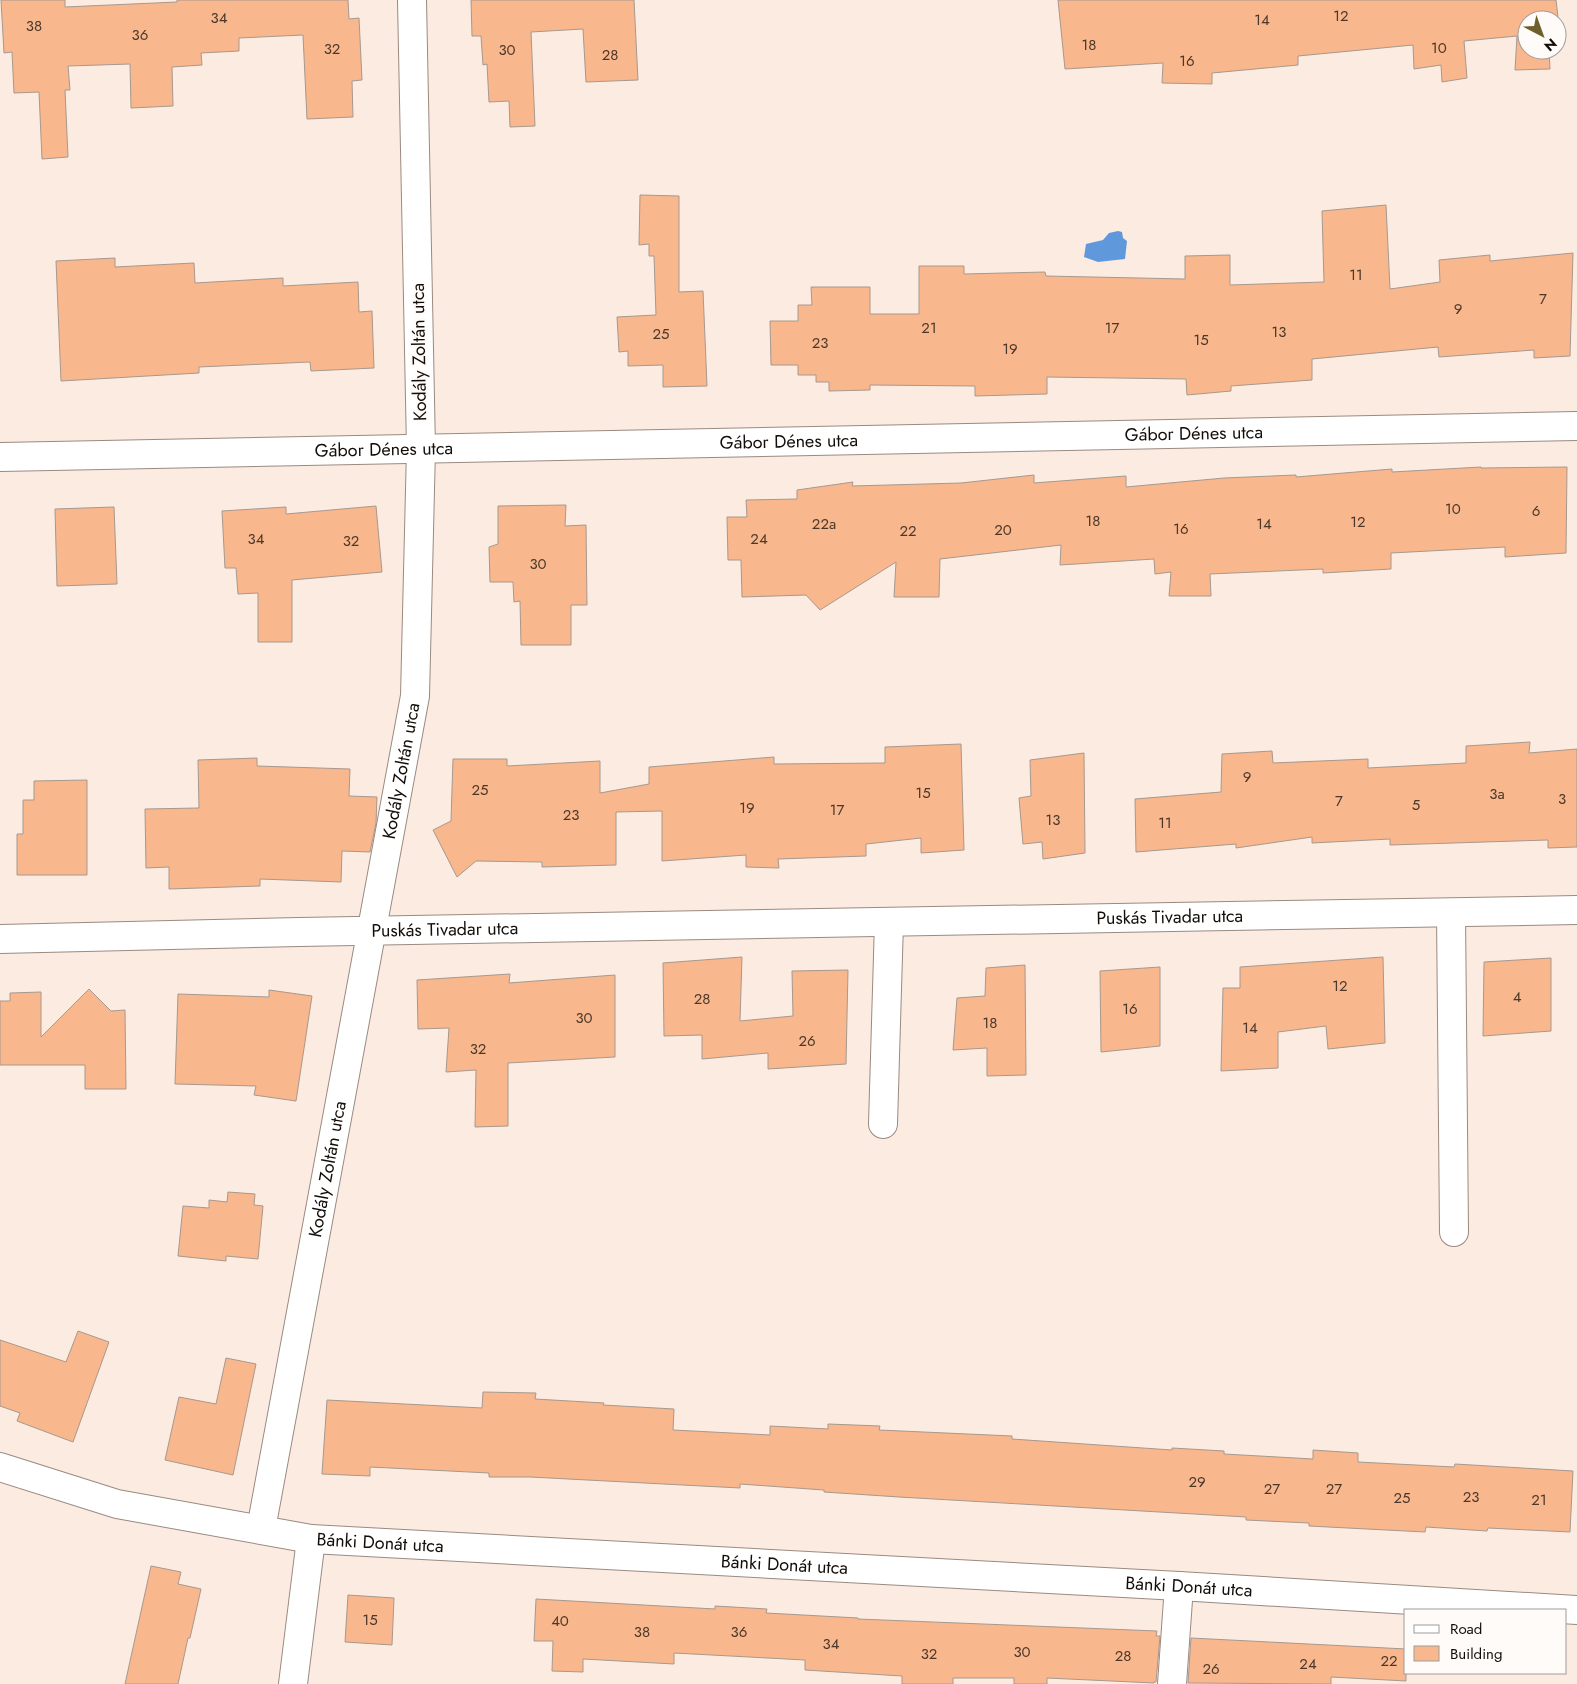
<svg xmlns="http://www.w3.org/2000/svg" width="1577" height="1684" font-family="Jost,sans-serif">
  <rect width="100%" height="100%" fill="#fcebe0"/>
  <path fill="#6098dc" d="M 1118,231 L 1122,232 L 1123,238 L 1127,241 L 1125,259 L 1098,262 L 1084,257 L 1086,244 L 1103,240 L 1109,233 Z"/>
  <g fill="#f8b78d" stroke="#a8988e">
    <path d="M 1,0 L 65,0 L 65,7 L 177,2 L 177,0 L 348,0 L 349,19 L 359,18 L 362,80 L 352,81 L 353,117 L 307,119 L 303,35 L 239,38 L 239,51 L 201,53 L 202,65 L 172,67 L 173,106 L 131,108 L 130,64 L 68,66 L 70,90 L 65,90 L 68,157 L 42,159 L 39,92 L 14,93 L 12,52 L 4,53 Z"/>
    <path d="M 471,0 L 634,0 L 638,80 L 586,82 L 583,29 L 531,32 L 535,126 L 510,127 L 509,101 L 489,102 L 487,64 L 483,65 L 481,36 L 472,36 Z"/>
    <path d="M 1058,0 L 1556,0 L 1560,34 L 1557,35 L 1557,20 L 1527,20 L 1527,50 L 1549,50 L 1550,69 L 1515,70 L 1517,36 L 1464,41 L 1467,78 L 1442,82 L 1441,65 L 1414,69 L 1413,45 L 1298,56 L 1298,65 L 1212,73 L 1212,84 L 1162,83 L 1163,63 L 1065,69 Z"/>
    <path d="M 640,195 L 679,196 L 679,292 L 703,291 L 707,386 L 663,387 L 663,365 L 628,366 L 628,351 L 619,352 L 617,317 L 656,315 L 654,256 L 649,256 L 649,244 L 639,245 Z"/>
    <path d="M 1386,205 L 1390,289 L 1440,282 L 1439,260 L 1490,255 L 1490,261 L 1573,253 L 1570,356 L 1534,358 L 1534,350 L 1439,357 L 1438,347 L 1312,359 L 1312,380 L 1231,386 L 1231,391 L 1187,395 L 1186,379 L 1047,377 L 1047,394 L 975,396 L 975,386 L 870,385 L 870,390 L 829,391 L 829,382 L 816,382 L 816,375 L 798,375 L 798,365 L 771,365 L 770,321 L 798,321 L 798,305 L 812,305 L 811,287 L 870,287 L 870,314 L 919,314 L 919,266 L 964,266 L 964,274 L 1045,272 L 1046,276 L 1185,279 L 1185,256 L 1230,255 L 1230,285 L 1324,282 L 1322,211 Z"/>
    <path d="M 115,258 L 115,267 L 194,263 L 195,283 L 283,278 L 283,286 L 358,282 L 359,312 L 372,311 L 374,368 L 311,371 L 310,362 L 199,367 L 199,373 L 61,381 L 56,261 Z"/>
    <path d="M 1481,467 L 1481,468 L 1567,467 L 1566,553 L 1505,557 L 1505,547 L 1391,553 L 1391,569 L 1323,573 L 1323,569 L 1210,574 L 1211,596 L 1169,596 L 1171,572 L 1155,574 L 1154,559 L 1060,565 L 1061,545 L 940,559 L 939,597 L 894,597 L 896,562 L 820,610 L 806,595 L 742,597 L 741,560 L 728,560 L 727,517 L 747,517 L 746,500 L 797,499 L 797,490 L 853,482 L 852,486 L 961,483 L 1034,475 L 1034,483 L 1126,476 L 1126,487 L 1224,478 L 1296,475 L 1296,477 L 1392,469 L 1392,472 Z"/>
    <path d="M 566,505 L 565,526 L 586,525 L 587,605 L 571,605 L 571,645 L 521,645 L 520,601 L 514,602 L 513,582 L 490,582 L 489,547 L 498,544 L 498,506 Z"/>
    <path d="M 376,506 L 382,572 L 292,580 L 292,642 L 258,642 L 258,593 L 238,594 L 236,568 L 225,568 L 222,511 L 286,507 L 286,514 Z"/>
    <path d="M 114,507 L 117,584 L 57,586 L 55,509 Z"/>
    <path d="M 1530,742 L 1529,753 L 1577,749 L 1577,847 L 1548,848 L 1548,840 L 1390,845 L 1390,839 L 1312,843 L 1312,837 L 1236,848 L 1236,844 L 1136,852 L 1135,799 L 1221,792 L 1222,754 L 1272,751 L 1273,763 L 1368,759 L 1368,768 L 1466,763 L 1466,746 Z"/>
    <path d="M 961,744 L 964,850 L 921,853 L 921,838 L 866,844 L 866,856 L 778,859 L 779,868 L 746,867 L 746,855 L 662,861 L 662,811 L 616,812 L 616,865 L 542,867 L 542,862 L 476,861 L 457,877 L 433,830 L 451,821 L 453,759 L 507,759 L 507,766 L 600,761 L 600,793 L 649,784 L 649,767 L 774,757 L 774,764 L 885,763 L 885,747 Z"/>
    <path d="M 1084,753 L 1085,853 L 1043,859 L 1042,842 L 1023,844 L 1019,798 L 1031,796 L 1030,760 Z"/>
    <path d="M 257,758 L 257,766 L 350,769 L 349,796 L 377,797 L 376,823 L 370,852 L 342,851 L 341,882 L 260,879 L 260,886 L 169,889 L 169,867 L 146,868 L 145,809 L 199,808 L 198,760 Z"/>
    <path d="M 87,780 L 87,875 L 17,875 L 17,834 L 23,834 L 23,800 L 34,800 L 34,781 Z"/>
    <path d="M 742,957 L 740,1021 L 793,1016 L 792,971 L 848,970 L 846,1064 L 768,1069 L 768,1053 L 702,1059 L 702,1035 L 664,1036 L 663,963 Z"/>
    <path d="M 1383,957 L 1385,1043 L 1328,1049 L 1326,1026 L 1278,1032 L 1278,1068 L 1221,1071 L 1223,988 L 1240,988 L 1240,967 Z"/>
    <path d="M 1551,958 L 1551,1031 L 1483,1036 L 1484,962 Z"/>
    <path d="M 1025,965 L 1026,1075 L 987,1076 L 987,1048 L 953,1050 L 957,998 L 985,996 L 986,968 Z"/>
    <path d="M 1160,967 L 1160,1046 L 1101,1052 L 1100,971 Z"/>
    <path d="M 510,974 L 509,983 L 615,975 L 615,1057 L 508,1063 L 508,1126 L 475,1127 L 476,1070 L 446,1072 L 449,1028 L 418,1029 L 417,980 Z"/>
    <path d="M 89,989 L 111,1011 L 125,1010 L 126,1089 L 85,1089 L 85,1065 L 0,1065 L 0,1001 L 10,1001 L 10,993 L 41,992 L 41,1037 Z"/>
    <path d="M 269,990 L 312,996 L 296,1101 L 254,1095 L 256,1086 L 175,1084 L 178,994 L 269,997 Z"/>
    <path d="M 228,1192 L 255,1194 L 254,1205 L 263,1206 L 258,1259 L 226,1256 L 226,1261 L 178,1256 L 183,1206 L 209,1208 L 209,1200 L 227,1202 Z"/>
    <path d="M 78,1331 L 109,1342 L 73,1442 L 17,1421 L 20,1413 L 0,1406 L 0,1340 L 66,1362 Z"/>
    <path d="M 226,1358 L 256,1364 L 233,1475 L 165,1460 L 179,1397 L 216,1404 Z"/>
    <path d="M 483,1392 L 536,1393 L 535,1399 L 604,1403 L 603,1405 L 674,1409 L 673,1430 L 770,1435 L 770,1426 L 828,1429 L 828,1424 L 880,1426 L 879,1430 L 1012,1436 L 1012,1439 L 1172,1450 L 1172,1448 L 1224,1451 L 1224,1454 L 1313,1459 L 1313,1450 L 1358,1453 L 1358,1462 L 1454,1467 L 1455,1464 L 1573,1471 L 1570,1532 L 1488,1528 L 1487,1531 L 1426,1527 L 1425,1532 L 1309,1526 L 1309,1523 L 1246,1520 L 1246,1517 L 899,1497 L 824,1492 L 824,1490 L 740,1484 L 740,1488 L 530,1477 L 489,1477 L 489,1473 L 370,1467 L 370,1476 L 322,1474 L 327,1400 L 482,1408 Z"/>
    <path d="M 151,1566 L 181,1572 L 178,1584 L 201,1589 L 190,1638 L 188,1638 L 178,1684 L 125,1684 Z"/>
    <path d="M 348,1595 L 394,1598 L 392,1645 L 345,1642 Z"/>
    <path d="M 536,1599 L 715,1609 L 715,1606 L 767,1609 L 766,1613 L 858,1618 L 858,1619 L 1157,1631 L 1156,1636 L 1160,1636 L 1156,1682 L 1154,1682 L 1154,1683 L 1047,1678 L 1047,1684 L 1014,1684 L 1014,1678 L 953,1678 L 953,1684 L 902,1684 L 902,1676 L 805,1670 L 805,1660 L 674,1653 L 674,1664 L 583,1659 L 583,1672 L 552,1671 L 553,1641 L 534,1641 Z"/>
    <path d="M 1191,1638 L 1406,1649 L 1406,1681 L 1331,1677 L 1331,1684 L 1188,1683 Z"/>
  </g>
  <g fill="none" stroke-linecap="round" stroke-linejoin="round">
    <g stroke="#9a8a80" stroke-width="30">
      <g id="minor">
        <path id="s1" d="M 0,457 L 1577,426"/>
        <path d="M 1451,913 L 1454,1232"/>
        <path id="s2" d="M 0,939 L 299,932 L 1577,910"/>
        <path d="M 883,1124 L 889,922"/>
        <path id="s3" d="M 0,1467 L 117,1504 L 311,1539 L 1179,1586 L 1577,1610"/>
        <path id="s4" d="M 261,1529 L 415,696 L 421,449 L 412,0"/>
        <path d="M 293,1684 L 311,1539"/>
        <path d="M 1172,1684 L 1179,1586"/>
      </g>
    </g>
    <use href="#minor" stroke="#fff" stroke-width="28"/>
  </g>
  <g text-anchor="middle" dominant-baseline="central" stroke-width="4.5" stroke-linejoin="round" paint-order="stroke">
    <g font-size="15" fill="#4c382a">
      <text x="1341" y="16">12</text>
      <text x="219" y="18">34</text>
      <text x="1262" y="20">14</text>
      <text x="34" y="26">38</text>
      <text x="140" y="35">36</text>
      <text x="1089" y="45">18</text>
      <text x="1439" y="48">10</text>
      <text x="332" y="49">32</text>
      <text x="507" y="50">30</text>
      <text x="610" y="55">28</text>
      <text x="1187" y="61">16</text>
      <text x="1356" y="275">11</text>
      <text x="1543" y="299">7</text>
      <text x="1458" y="309">9</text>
      <text x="929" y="328">21</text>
      <text x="1112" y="328">17</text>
      <text x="1279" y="332">13</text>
      <text x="661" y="334">25</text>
      <text x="1201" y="340">15</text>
      <text x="820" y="343">23</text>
      <text x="1010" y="349">19</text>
      <text x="1453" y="509">10</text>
      <text x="1536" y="511">6</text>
      <text x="1093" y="521">18</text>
      <text x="1358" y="522">12</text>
      <text x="824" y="524">22a</text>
      <text x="1264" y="524">14</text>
      <text x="1181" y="529">16</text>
      <text x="1003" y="530">20</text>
      <text x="908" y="531">22</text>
      <text x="256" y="539">34</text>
      <text x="759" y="539">24</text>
      <text x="351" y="541">32</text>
      <text x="538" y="564">30</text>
      <text x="1247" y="777">9</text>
      <text x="480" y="790">25</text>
      <text x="923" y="793">15</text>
      <text x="1497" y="794">3a</text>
      <text x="1562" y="799">3</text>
      <text x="1339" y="801">7</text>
      <text x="1416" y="805">5</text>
      <text x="747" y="808">19</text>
      <text x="837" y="810">17</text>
      <text x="571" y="815">23</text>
      <text x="1053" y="820">13</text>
      <text x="1165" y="823">11</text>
      <text x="1340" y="986">12</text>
      <text x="1517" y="997">4</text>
      <text x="702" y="999">28</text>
      <text x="1130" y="1009">16</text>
      <text x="584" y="1018">30</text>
      <text x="990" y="1023">18</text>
      <text x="1250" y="1028">14</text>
      <text x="807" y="1041">26</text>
      <text x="478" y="1049">32</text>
      <text x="1197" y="1482">29</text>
      <text x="1272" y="1489">27</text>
      <text x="1334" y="1489">27</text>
      <text x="1471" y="1497">23</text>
      <text x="1402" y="1498">25</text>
      <text x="1539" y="1500">21</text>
      <text x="370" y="1620">15</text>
      <text x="560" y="1621">40</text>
      <text x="642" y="1632">38</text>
      <text x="739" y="1632">36</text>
      <text x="831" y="1644">34</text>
      <text x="1022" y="1652">30</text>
      <text x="929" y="1654">32</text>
      <text x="1123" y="1656">28</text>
      <text x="1389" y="1661">22</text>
      <text x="1308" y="1664">24</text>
      <text x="1211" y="1669">26</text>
    </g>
    <g font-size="18" fill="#120d09" stroke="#fffbf9">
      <text transform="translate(419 352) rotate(-91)">Kodály Zoltán utca</text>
      <text stroke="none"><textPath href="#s1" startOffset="1194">Gábor Dénes utca</textPath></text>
      <text stroke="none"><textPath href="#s1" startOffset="789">Gábor Dénes utca</textPath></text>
      <text stroke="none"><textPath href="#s1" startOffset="384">Gábor Dénes utca</textPath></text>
      <text stroke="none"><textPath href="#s4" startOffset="771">Kodály Zoltán utca</textPath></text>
      <text stroke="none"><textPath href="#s2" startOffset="1170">Puskás Tivadar utca</textPath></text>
      <text stroke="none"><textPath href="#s2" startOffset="445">Puskás Tivadar utca</textPath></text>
      <text stroke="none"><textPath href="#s4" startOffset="366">Kodály Zoltán utca</textPath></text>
      <text stroke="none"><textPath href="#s3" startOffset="389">Bánki Donát utca</textPath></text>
      <text stroke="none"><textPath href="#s3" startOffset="794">Bánki Donát utca</textPath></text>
      <text stroke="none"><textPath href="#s3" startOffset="1199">Bánki Donát utca</textPath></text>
    </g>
  </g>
  <rect x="1404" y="1609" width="162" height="65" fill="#fffbf9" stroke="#a09c99"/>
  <rect x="1414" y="1625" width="25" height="8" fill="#ffffff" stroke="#a09c99"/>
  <text x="1450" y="1634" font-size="15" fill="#120d09">Road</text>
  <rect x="1414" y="1646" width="25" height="15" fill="#f8b78d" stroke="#a09c99"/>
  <text x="1450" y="1659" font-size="15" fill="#120d09">Building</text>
  <g transform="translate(1542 35) rotate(139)"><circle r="24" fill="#fffbf9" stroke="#a09c99"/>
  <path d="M0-4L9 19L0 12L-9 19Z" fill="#6e5f2c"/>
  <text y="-8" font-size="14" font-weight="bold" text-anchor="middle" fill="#120d09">N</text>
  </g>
</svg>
